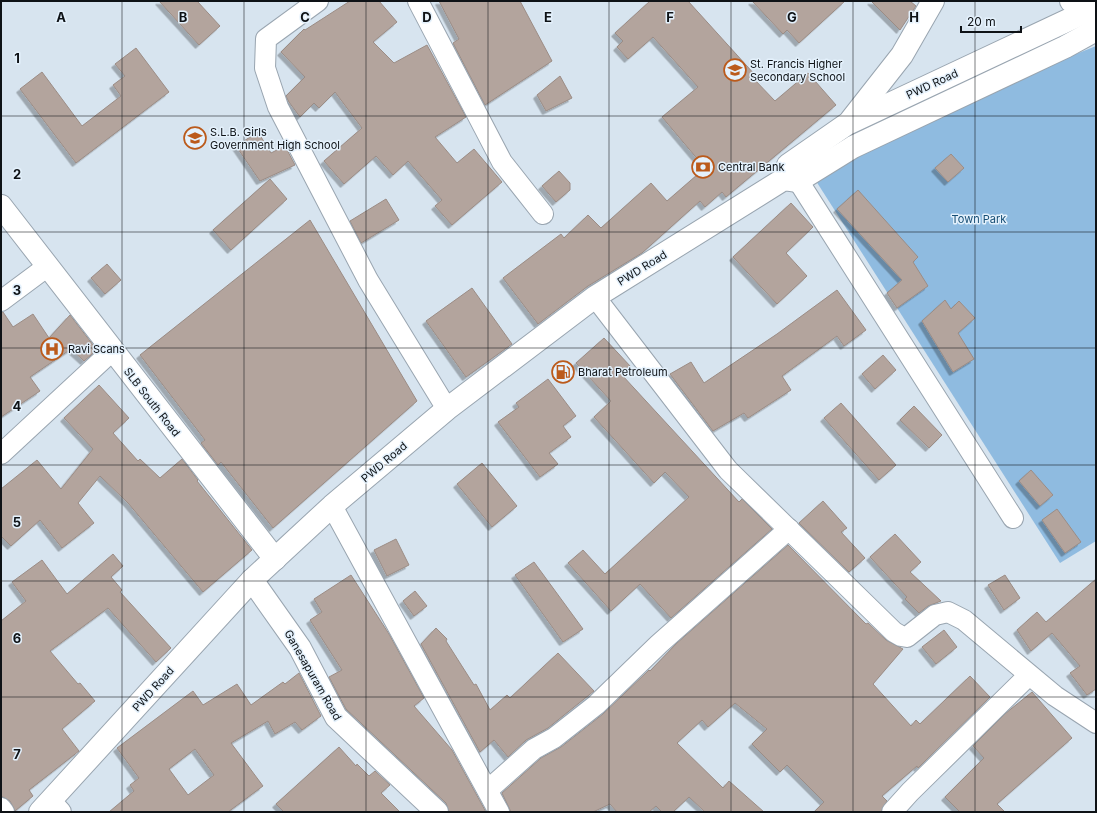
<svg xmlns="http://www.w3.org/2000/svg" width="1097" height="813" font-family="Inter,sans-serif">
  <defs>
    <filter id="shadow"><feDropShadow dx="-3.5" dy="3.5" stdDeviation="0" flood-color="#0004"/></filter>
  </defs>
  <rect width="100%" height="100%" fill="#d7e4ef"/>
  <path fill="#8fbbe0" d="M 1096,46 L 1096,541 L 1060,563 L 816,181 L 910,121 Z"/>
  <g fill="#b3a49d" stroke="#9b8c85" fill-rule="evenodd" filter="url(#shadow)">
    <path d="M 159,1 L 197,1 L 220,26 L 199,45 Z"/>
    <path d="M 350,1 L 379,1 L 397,22 L 373,42 L 394,63 L 427,45 L 466,117 L 435,137 L 457,163 L 474,149 L 502,182 L 452,225 L 435,206 L 442,200 L 408,161 L 393,175 L 376,156 L 344,184 L 324,161 L 362,128 L 335,92 L 319,108 L 314,103 L 300,117 L 289,102 L 286,96 L 305,77 L 281,52 L 304,29 L 305,30 Z"/>
    <path d="M 439,1 L 520,1 L 552,61 L 485,105 L 453,43 L 459,39 Z"/>
    <path d="M 650,1 L 688,1 L 756,76 L 753,78 L 775,101 L 808,73 L 836,105 L 726,197 L 722,192 L 705,207 L 700,201 L 642,253 L 588,286 L 538,324 L 503,278 L 561,234 L 564,238 L 588,215 L 601,228 L 651,183 L 667,201 L 705,168 L 662,117 L 698,87 L 653,37 L 628,59 L 617,47 L 623,41 L 615,33 Z"/>
    <path d="M 752,1 L 845,1 L 799,43 L 787,30 L 783,34 Z"/>
    <path d="M 871,1 L 910,1 L 916,6 L 900,30 Z"/>
    <path d="M 136,48 L 169,92 L 76,163 L 20,89 L 42,72 L 82,126 L 121,96 L 113,85 L 125,76 L 115,64 Z"/>
    <path d="M 560,76 L 572,98 L 546,111 L 537,95 Z"/>
    <path d="M 258,132 L 271,153 L 285,146 L 295,165 L 260,181 L 236,146 Z"/>
    <path d="M 951,154 L 964,168 L 948,182 L 935,168 Z"/>
    <path d="M 559,171 L 570,183 L 570,190 L 556,202 L 542,186 Z"/>
    <path d="M 270,179 L 287,199 L 231,250 L 213,230 Z"/>
    <path d="M 858,190 L 918,257 L 913,262 L 928,286 L 897,308 L 887,293 L 902,280 L 837,209 Z"/>
    <path d="M 386,199 L 399,220 L 361,243 L 350,221 Z"/>
    <path d="M 791,203 L 813,227 L 786,253 L 807,276 L 777,304 L 733,257 Z"/>
    <path d="M 310,220 L 417,401 L 273,528 L 221,462 L 218,465 L 201,443 L 205,440 L 140,355 Z"/>
    <path d="M 107,264 L 121,280 L 105,294 L 91,278 Z"/>
    <path d="M 472,288 L 512,344 L 466,377 L 426,321 Z"/>
    <path d="M 837,290 L 866,330 L 844,346 L 837,336 L 782,376 L 791,390 L 748,418 L 744,413 L 713,431 L 670,374 L 691,362 L 704,383 L 777,334 Z"/>
    <path d="M 945,300 L 951,309 L 959,301 L 975,318 L 958,333 L 974,359 L 953,372 L 922,321 Z"/>
    <path d="M 1,312 L 3,312 L 13,327 L 33,314 L 49,338 L 70,315 L 97,350 L 84,361 L 71,349 L 30,377 L 40,391 L 1,417 Z"/>
    <path d="M 604,338 L 631,367 L 622,375 L 739,502 L 742,499 L 772,529 L 671,618 L 640,584 L 611,611 L 568,563 L 583,550 L 605,574 L 689,497 L 665,472 L 654,483 L 594,417 L 611,401 L 576,363 Z"/>
    <path d="M 883,355 L 896,370 L 875,389 L 862,374 Z"/>
    <path d="M 548,379 L 576,416 L 563,426 L 571,437 L 549,453 L 558,464 L 540,477 L 498,422 L 519,407 L 516,403 Z"/>
    <path d="M 99,385 L 129,418 L 113,433 L 138,461 L 140,459 L 160,478 L 182,459 L 198,480 L 197,481 L 252,550 L 203,592 L 128,503 L 100,476 L 78,503 L 94,523 L 62,548 L 40,520 L 11,546 L 1,536 L 1,489 L 37,460 L 61,489 L 93,449 L 64,418 Z"/>
    <path d="M 841,403 L 896,465 L 879,480 L 824,418 Z"/>
    <path d="M 914,406 L 942,435 L 929,448 L 900,420 Z"/>
    <path d="M 482,463 L 517,506 L 492,527 L 457,484 Z"/>
    <path d="M 1031,470 L 1053,495 L 1040,506 L 1019,481 Z"/>
    <path d="M 823,501 L 847,528 L 841,532 L 865,558 L 849,572 L 799,523 Z"/>
    <path d="M 1057,509 L 1081,542 L 1065,553 L 1042,520 Z"/>
    <path d="M 895,534 L 921,562 L 910,572 L 941,601 L 928,606 L 919,613 L 905,599 L 907,597 L 870,557 Z"/>
    <path d="M 396,539 L 409,565 L 387,576 L 374,550 Z"/>
    <path d="M 788,545 L 866,624 L 868,623 L 886,640 L 903,649 L 873,684 L 911,726 L 916,720 L 920,724 L 970,676 L 990,697 L 918,768 L 917,766 L 882,796 L 887,801 L 881,812 L 814,812 L 824,802 L 787,765 L 780,772 L 752,744 L 767,729 L 735,703 L 708,727 L 702,720 L 677,743 L 723,788 L 729,781 L 764,812 L 705,812 L 689,797 L 673,812 L 662,812 L 656,806 L 649,812 L 617,812 L 610,804 L 593,812 L 511,812 L 502,793 L 541,758 L 561,747 L 603,714 L 649,670 L 650,671 L 677,643 Z"/>
    <path d="M 113,554 L 123,566 L 111,577 L 122,590 L 120,592 L 171,648 L 156,662 L 108,608 L 50,651 L 78,684 L 80,683 L 95,701 L 62,729 L 79,751 L 29,790 L 33,796 L 15,811 L 10,801 L 1,796 L 1,621 L 26,601 L 12,582 L 42,560 L 67,594 Z"/>
    <path d="M 534,562 L 583,629 L 563,642 L 515,575 Z"/>
    <path d="M 351,575 L 389,634 L 424,698 L 414,706 L 452,750 L 486,812 L 449,812 L 446,803 L 346,709 L 329,677 L 342,670 L 310,620 L 322,612 L 314,599 Z"/>
    <path d="M 1005,575 L 1020,598 L 1004,610 L 988,585 Z"/>
    <path d="M 1096,579 L 1096,689 L 1087,695 L 1070,673 L 1080,666 L 1052,633 L 1031,651 L 1017,630 L 1037,612 L 1046,622 Z"/>
    <path d="M 415,591 L 427,606 L 414,616 L 403,601 Z"/>
    <path d="M 436,628 L 447,639 L 446,641 L 474,685 L 476,684 L 490,710 L 507,695 L 510,698 L 558,653 L 594,691 L 548,728 L 526,740 L 508,757 L 494,740 L 480,752 L 421,644 Z"/>
    <path d="M 944,630 L 957,647 L 936,664 L 922,647 Z"/>
    <path d="M 299,673 L 321,716 L 302,730 L 295,722 L 275,734 L 268,721 L 231,743 L 263,786 L 228,812 L 109,812 L 134,791 L 130,785 L 139,778 L 117,748 L 193,691 L 203,705 L 237,684 L 251,705 L 283,682 L 285,684 ZM 195,749 L 214,775 L 188,795 L 169,769 Z"/>
    <path d="M 1032,692 L 1072,738 L 997,804 L 1005,812 L 960,812 L 945,797 L 984,758 L 973,746 L 1006,713 Z"/>
    <path d="M 339,747 L 356,766 L 357,764 L 369,776 L 375,771 L 390,785 L 381,793 L 400,812 L 284,812 L 276,804 Z"/>
  </g>
  <g fill="none" stroke-linecap="round" stroke-linejoin="round">
    <g stroke="#99a5b0" stroke-width="22">
      <g id="minor">
        <path d="M 318,1 L 266,39 L 265,68 L 278,107 L 368,280 L 447,409"/>
        <path d="M 418,1 L 502,162 L 543,214"/>
        <path d="M 790,168 L 1013,518"/>
        <path d="M 595,297 L 728,470 L 894,632 L 901,636 L 907,637 L 935,615 L 948,612 L 964,620 L 1055,696 L 1096,723"/>
        <path d="M 1,301 L 48,266"/>
        <path d="M 1,454 L 112,351"/>
        <path d="M 332,506 L 499,812"/>
        <path d="M 489,789 L 534,749 L 554,738 L 596,705 L 659,644 L 789,529"/>
        <path d="M 51,801 L 61,812"/>
        <path d="M 1,808 L 4,812"/>
        <path d="M 892,812 L 910,792 L 1029,675"/>
      </g>
    </g>
    <g stroke="#99a5b0" stroke-width="24">
      <g id="tertiary">
        <path d="M 1,206 L 275,559"/>
        <path d="M 252,580 L 300,648 L 336,717 L 437,812"/>
      </g>
    </g>
    <g stroke="#99a5b0" stroke-width="24">
      <path id="secondary" d="M 1071,1 L 1082,3 L 1096,1"/>
    </g>
    <g stroke="#99a5b0" stroke-width="24">
      <g id="primary">
        <path d="M 851,120 L 902,55 L 933,1"/>
        <path d="M 784,179 L 788,165 L 847,124 L 1096,7"/>
        <path d="M 40,812 L 252,580 L 332,506 L 447,409 L 595,297 L 784,179 L 798,181 L 853,147 L 1065,47 L 1096,30"/>
      </g>
    </g>
    <use href="#minor" stroke="#fff" stroke-width="20"/>
    <use href="#tertiary" stroke="#fff" stroke-width="22"/>
    <use href="#secondary" stroke="#fff" stroke-width="22"/>
    <use href="#primary" stroke="#fff" stroke-width="22"/>
  </g>
  <path fill="none" stroke="#0e1216" stroke-width="1" stroke-opacity="0.55" d="M 122,1 L 122,812M 244,1 L 244,812M 366,1 L 366,812M 488,1 L 488,812M 609,1 L 609,812M 731,1 L 731,812M 853,1 L 853,812M 975,1 L 975,812M 1,116 L 1096,116M 1,232 L 1096,232M 1,348 L 1096,348M 1,465 L 1096,465M 1,581 L 1096,581M 1,697 L 1096,697"/>
  <defs>
    <g id="school-ring" transform="scale(1.15)"><circle r="9.5" fill="#e4f1fc" stroke="#bb5a1b" stroke-width="1.5"/><path d="M0-5L7-2L0 1L-7-2ZM-4 1L0 2.5L4 1V4Q0 6-4 4Z" fill="#bb5a1b"/></g>
    <g id="bank-ring" transform="scale(1.15)"><circle r="9.5" fill="#e4f1fc" stroke="#bb5a1b" stroke-width="1.5"/><path d="M-6-4H6V4H-6ZM0-2.3a2.3 2.3 0 1 0 0 4.6a2.3 2.3 0 1 0 0-4.6Z" fill="#bb5a1b"/></g>
    <g id="hospital-ring" transform="scale(1.15)"><circle r="9.5" fill="#e4f1fc" stroke="#bb5a1b" stroke-width="1.5"/><path d="M-5-5h3v3.5h4V-5h3V5h-3V1.5h-4V5h-3Z" fill="#bb5a1b"/></g>
    <g id="fuel-ring" transform="scale(1.15)"><circle r="9.5" fill="#e4f1fc" stroke="#bb5a1b" stroke-width="1.5"/><path d="M-5.5-6h7V0h2V4h1.3V-2.5L3-4.5l.8-.8L6-3V5H2.5V1h-1V6h-7ZM-4.2-4.7v3.2H.2V-4.7Z" fill="#bb5a1b"/></g>
  </defs>
  <g fill-rule="evenodd">
    <use href="#school-ring" x="735" y="70"/>
    <use href="#school-ring" x="195" y="138"/>
    <use href="#bank-ring" x="703" y="167"/>
    <use href="#hospital-ring" x="52" y="349"/>
    <use href="#fuel-ring" x="563" y="372"/>
  </g>
  <g text-anchor="middle" dominant-baseline="central" stroke-width="3" stroke-linejoin="round" paint-order="stroke">
    <g font-size="11" fill="#0e1216" stroke="#e4f1fc" text-anchor="start">
      <text x="750" y="64">St. Francis Higher<tspan x="750" dy="13">Secondary School</tspan></text>
      <text x="210" y="132">S.L.B. Girls<tspan x="210" dy="13">Government High School</tspan></text>
      <text x="718" y="167">Central Bank</text>
      <text x="68" y="349">Ravi Scans</text>
      <text x="578" y="372">Bharat Petroleum</text>
    </g>
    <g font-size="11" fill="#0e1216" stroke="#e4f1fc">
      <text transform="translate(932 84) rotate(-25)">PWD Road</text>
      <text transform="translate(642 268) rotate(-32)">PWD Road</text>
      <text transform="translate(152 402) rotate(52)">SLB South Road</text>
      <text transform="translate(384 462) rotate(-40)">PWD Road</text>
      <text transform="translate(313 675) rotate(60)">Ganesapuram Road</text>
      <text transform="translate(153 689) rotate(-48)">PWD Road</text>
    </g>
    <g font-size="11" fill="#174e75" stroke="#e4f1fc">
      <text x="979" y="219">Town Park</text>
    </g>
  </g>
  <g font-size="13" text-anchor="middle" font-weight="bold" fill="#0e1216" stroke="#e4f1fc" stroke-width="3" stroke-linejoin="round" paint-order="stroke">
    <text x="61" y="22">A</text>
    <text x="183" y="22">B</text>
    <text x="305" y="22">C</text>
    <text x="427" y="22">D</text>
    <text x="548" y="22">E</text>
    <text x="670" y="22">F</text>
    <text x="792" y="22">G</text>
    <text x="914" y="22">H</text>
    <text x="17" y="63">1</text>
    <text x="17" y="179">2</text>
    <text x="17" y="295">3</text>
    <text x="17" y="411">4</text>
    <text x="17" y="527">5</text>
    <text x="17" y="643">6</text>
    <text x="17" y="759">7</text>
  </g>
  <rect width="1097" height="813" fill="none" stroke="#0e1216" stroke-width="4"/>
  <path d="M961 26v6h60v-6" fill="none" stroke="#0e1216" stroke-width="2"/>
  <text x="967" y="26" font-size="12" fill="#0e1216" stroke="#e4f1fc" stroke-width="3" paint-order="stroke">20 m</text>
</svg>
